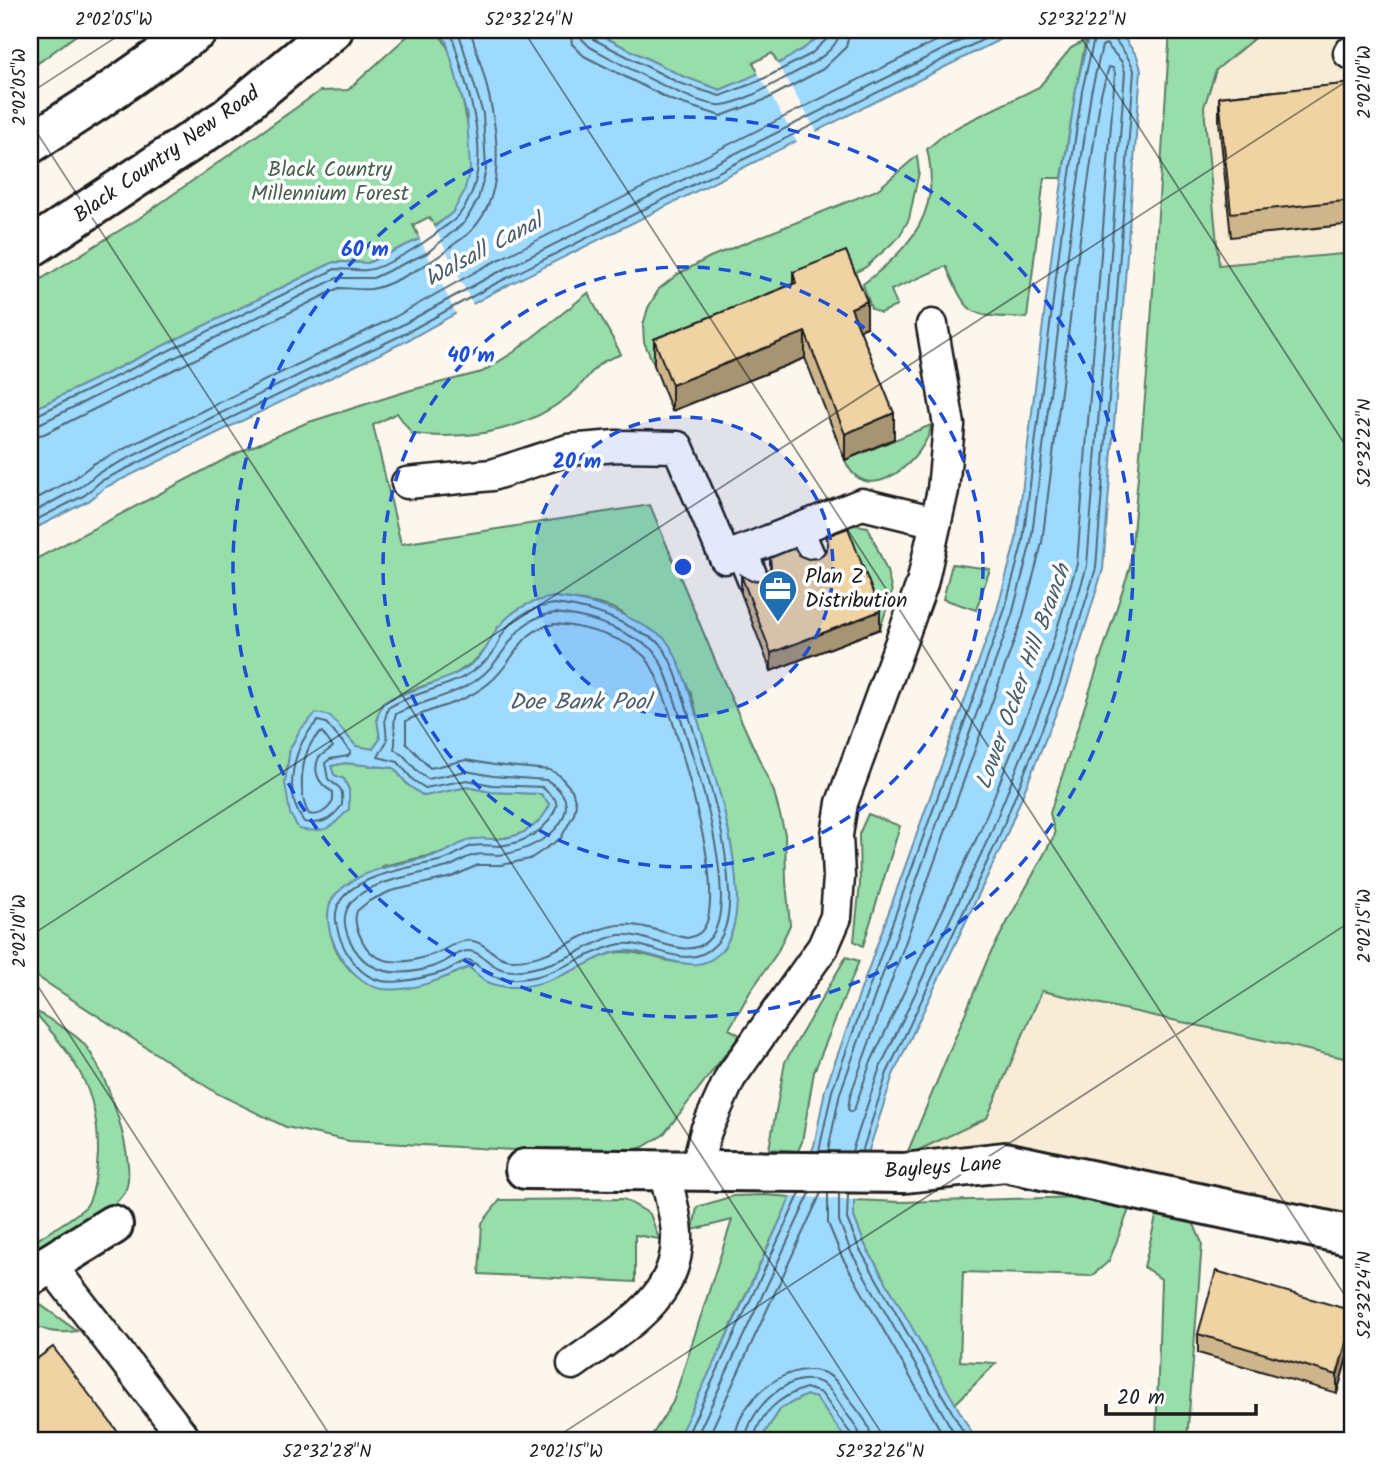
<svg xmlns="http://www.w3.org/2000/svg" width="1383" height="1470" font-family="Kalam,sans-serif">
  <rect width="100%" height="100%" fill="#fcf6ed"/>
  <filter id="ink" filterUnits="userSpaceOnUse"><feTurbulence type="fractalNoise" baseFrequency=".0143" numOctaves="2"/><feDisplacementMap in="SourceGraphic" scale="14" xChannelSelector="R" yChannelSelector="G"/><feConvolveMatrix kernelMatrix="1 2 1 2 8 2 1 2 1" color-interpolation-filters="sRGB"/></filter>
  <g filter="url(#ink)">
    <path fill="#f8ecd7" d="M 1170,30 L 1353,30 L 1353,1236 L 905,1156 L 989,956 L 1055,834 L 1050,813 L 1130,567 L 1149,352 Z"/>
    <g fill="#97deab" stroke="#5a7d64" stroke-width="2" fill-rule="evenodd">
      <path d="M 30,30 L 83,30 L 30,69 Z"/>
      <path d="M 414,30 L 434,30 C 451,44 452,61 458,83 C 468,119 483,182 452,213 C 447,218 440,222 434,226 L 429,217 L 413,225 L 420,239 L 368,263 L 334,262 L 30,411 L 30,286 L 138,219 L 320,91 L 348,90 Z"/>
      <path d="M 590,30 L 827,30 L 808,48 L 778,64 L 772,53 L 753,63 L 759,74 L 720,90 L 682,76 Z"/>
      <path d="M 1170,30 L 1264,30 L 1216,70 L 1204,107 L 1219,265 L 1353,253 L 1353,1060 L 1042,991 L 987,1118 L 906,1156 L 989,956 L 1055,834 L 1050,813 L 1130,567 L 1149,352 Z"/>
      <path d="M 1086,40 L 1076,90 L 1062,178 L 1044,178 L 1027,318 C 970,315 970,321 946,266 L 891,290 L 897,306 L 880,313 L 871,308 L 863,284 C 911,248 942,211 927,149 L 941,137 L 963,124 L 1039,87 L 1071,48 Z"/>
      <path d="M 917,156 L 919,172 L 909,219 L 899,237 L 866,267 L 846,277 L 796,308 L 654,365 L 644,342 L 643,325 L 648,308 L 659,289 L 678,274 L 710,257 L 877,190 Z"/>
      <path d="M 588,293 L 621,354 C 615,357 607,359 601,363 C 591,371 584,382 575,391 C 528,431 472,441 412,434 L 397,413 L 373,425 L 401,544 L 650,505 L 727,689 L 774,792 L 785,834 L 786,881 L 790,925 L 777,953 L 750,992 L 729,1029 L 740,1035 L 663,1135 L 643,1147 L 624,1153 L 569,1153 L 349,1141 L 286,1127 L 218,1094 L 30,972 L 30,562 L 233,455 L 306,423 L 411,390 L 482,372 L 514,352 ZM 554,597 C 571,599 606,603 621,612 C 628,616 681,674 686,683 C 694,695 696,714 700,728 C 714,772 760,914 721,949 C 682,986 643,937 601,957 C 570,972 525,997 490,983 C 483,980 475,972 469,967 C 447,977 405,994 380,988 C 357,984 336,957 331,935 C 329,928 329,920 328,913 L 383,866 L 445,852 L 472,839 L 498,839 L 519,835 L 542,821 L 550,805 L 542,794 L 491,792 L 467,787 L 424,796 L 408,785 L 394,768 L 345,763 L 331,766 L 334,775 L 344,779 L 349,790 L 349,809 L 285,783 L 290,749 L 300,730 L 344,734 L 356,746 L 373,749 L 380,739 L 377,718 L 383,702 L 405,692 L 449,678 L 473,662 L 490,645 L 497,628 Z"/>
      <path d="M 931,425 C 929,454 867,514 845,460 Z"/>
      <path d="M 854,525 L 868,527 L 887,571 L 892,592 L 880,629 L 848,546 L 839,533 L 842,526 Z"/>
      <path d="M 952,564 L 990,569 L 976,610 L 943,599 Z"/>
      <path d="M 868,814 L 900,826 L 863,946 L 854,941 L 860,884 L 859,834 Z"/>
      <path d="M 846,957 L 859,961 L 814,1072 L 802,1142 L 798,1151 L 769,1149 L 785,1062 Z"/>
      <path d="M 30,1007 C 45,1018 71,1030 83,1043 C 104,1064 141,1168 124,1193 C 104,1221 59,1243 30,1262 L 30,1244 C 41,1237 82,1213 87,1205 C 95,1193 97,1167 98,1153 C 99,1086 72,1055 30,1007 Z"/>
      <path d="M 765,1195 L 791,1197 L 686,1424 L 677,1440 L 649,1440 L 673,1402 L 732,1220 L 693,1230 L 697,1207 L 733,1196 Z"/>
      <path d="M 1085,1197 L 1130,1207 L 1109,1261 L 1092,1276 L 963,1272 L 960,1361 L 996,1363 L 955,1404 L 865,1245 L 854,1217 L 854,1200 L 900,1202 Z"/>
      <path d="M 624,1199 L 650,1214 L 659,1239 L 635,1235 L 635,1282 L 479,1274 L 482,1223 L 500,1200 Z"/>
      <path d="M 1157,1213 L 1193,1222 L 1202,1243 L 1187,1440 L 1156,1440 L 1161,1279 L 1144,1267 Z"/>
      <path d="M 30,1298 L 31,1298 L 77,1331 C 59,1334 46,1332 30,1323 Z"/>
      <path d="M 806,1395 L 816,1398 L 847,1440 L 760,1440 L 781,1408 Z"/>
    </g>
    <g fill="#9ddafe" stroke="#698ea4" stroke-width="2">
      <path d="M 434,30 L 590,30 L 682,76 L 720,90 C 759,74 796,58 827,30 L 1019,30 L 498,290 L 408,340 L 104,488 L 90,500 L 30,531 L 30,411 L 334,262 L 368,263 L 420,239 L 453,212 L 464,192 L 470,169 L 467,116 L 446,40 Z"/>
      <path d="M 1090,30 L 1118,30 L 1137,56 L 1141,70 L 1103,569 L 1067,686 L 1004,841 L 893,1075 L 854,1197 L 854,1217 L 865,1245 L 976,1440 L 847,1440 L 816,1398 L 806,1395 L 781,1408 L 760,1440 L 677,1440 L 737,1315 L 814,1146 L 825,1090 L 997,610 L 1016,540 L 1055,228 L 1076,89 Z"/>
      <path d="M 554,597 C 591,601 616,609 648,628 C 654,632 662,635 666,640 C 679,657 690,693 696,714 C 714,772 734,833 737,895 C 737,911 734,932 725,946 C 699,986 653,947 621,951 C 615,951 606,955 601,957 C 570,972 525,997 490,983 C 482,980 475,972 469,967 C 443,979 412,992 382,989 C 349,985 310,920 337,893 C 367,863 408,866 445,852 C 454,848 464,840 474,839 C 481,838 488,839 495,839 C 520,838 539,827 550,805 L 541,794 L 491,792 L 467,787 L 424,796 L 408,785 L 394,768 L 345,763 L 331,766 L 334,775 L 344,779 L 349,790 L 349,809 C 331,828 326,834 299,829 L 290,814 L 285,783 L 290,749 L 300,730 L 316,713 L 330,716 L 356,746 L 373,749 L 380,739 L 377,718 L 383,702 C 413,688 447,683 473,663 C 488,651 488,641 498,628 C 513,608 531,601 554,597 Z"/>
    </g>
    <g fill="#fcf6ed">
      <path d="M 776,61 L 818,134 L 798,144 L 757,71 Z"/>
      <path d="M 432,222 L 474,307 L 457,316 L 418,235 Z"/>
      <path d="M 807,1151 L 872,1154 L 858,1200 L 787,1196 Z"/>
    </g>
    <g fill="none" stroke-linecap="round" stroke-linejoin="round">
      <g stroke="#506876" stroke-width="2">
        <path d="M 570,30 L 572,44 L 584,56 L 671,100 L 721,116 L 767,99 L 823,69 L 846,47 L 850,30"/>
        <path d="M 580,30 L 582,39 L 590,47 C 614,60 698,108 722,105 C 744,103 780,80 800,70 C 815,62 839,49 840,30"/>
        <path d="M 589,30 L 593,39 L 679,83 L 720,96 L 759,81 L 811,54 L 829,37 L 831,30"/>
        <path d="M 1109,67 L 1113,68 L 1115,73 L 1077,564 L 1042,677 L 980,831 L 870,1064 L 854,1110 L 851,1112 L 848,1109 L 850,1096 L 1022,619 L 1042,543 L 1081,231 L 1101,94 Z"/>
        <path d="M 30,417 L 35,416 L 335,269 C 345,269 356,271 367,270 C 385,268 423,244 438,232 C 444,226 454,222 459,215 C 499,165 467,92 453,38 L 445,30"/>
        <path d="M 30,426 L 39,424 L 337,278 L 373,278 L 427,253 L 465,222 L 478,199 L 486,170 L 483,114 L 458,30"/>
        <path d="M 30,437 L 44,434 L 339,288 C 349,288 361,290 371,289 C 389,287 433,262 447,250 C 454,243 465,238 472,230 C 519,181 488,85 470,30"/>
        <path d="M 30,502 L 75,478 L 93,464 L 395,317 L 486,266 L 958,30"/>
        <path d="M 30,514 L 80,487 L 98,473 L 400,326 L 491,276 L 982,30"/>
        <path d="M 30,523 L 85,495 L 101,481 L 404,334 L 495,284 L 1002,30"/>
        <path d="M 554,604 C 587,607 615,617 643,634 C 649,637 657,640 661,645 C 675,664 683,696 690,719 C 708,776 727,834 729,894 C 730,909 727,933 716,944 C 685,977 649,936 616,945 C 576,956 540,988 496,977 C 485,975 479,964 469,960 C 459,962 450,970 440,973 C 426,977 397,984 382,981 C 356,976 339,945 336,921 C 331,876 413,868 443,860 C 454,857 462,849 472,846 C 481,844 491,846 499,846 C 525,843 548,831 557,805 L 555,799 L 542,787 L 492,785 L 467,780 L 425,788 L 413,780 L 398,762 L 378,757 L 387,741 L 385,719 L 388,708 C 416,690 451,689 477,668 C 484,663 492,655 496,648 C 499,643 500,637 503,633 C 515,615 534,607 554,604 Z"/>
        <path d="M 555,613 C 586,616 613,625 639,641 C 644,644 650,647 654,651 C 665,665 675,701 681,719 C 699,775 719,835 721,895 C 721,908 719,928 710,938 C 688,965 647,931 619,935 C 602,938 588,948 572,955 C 555,963 532,970 513,971 C 490,971 483,950 467,951 C 458,952 450,959 442,963 C 415,975 379,979 359,955 C 352,947 346,934 345,924 C 340,883 415,876 444,868 C 455,866 464,857 475,855 C 482,853 490,855 497,855 C 522,853 564,836 566,806 C 566,795 555,784 546,780 L 493,776 L 466,771 L 428,779 L 419,773 L 404,756 L 394,749 C 398,737 391,725 396,714 C 425,699 459,696 484,674 C 512,649 512,619 555,613 Z"/>
        <path d="M 555,624 C 582,626 624,637 644,656 C 665,676 703,826 707,859 C 710,878 712,899 708,918 C 705,930 699,936 687,938 C 668,934 637,922 618,925 C 581,930 552,961 512,960 C 493,960 484,937 464,941 C 453,943 444,951 434,954 C 410,963 377,969 363,942 C 358,932 353,922 357,911 L 369,901 L 391,891 L 452,877 L 478,865 L 501,865 L 530,859 L 561,838 L 574,814 L 576,803 L 572,790 L 559,775 L 550,770 L 494,765 L 466,760 L 430,768 L 406,743 L 406,721 C 435,706 462,705 489,683 C 516,662 518,629 555,624 Z"/>
        <path d="M 318,721 L 326,723 L 351,752 L 348,756 L 330,759 L 325,763 L 328,779 C 341,790 343,785 342,805 C 332,819 321,826 304,822 C 282,793 293,745 318,721 Z"/>
        <path d="M 322,732 L 333,747 L 319,757 C 312,772 319,785 333,792 L 333,801 C 328,810 319,817 309,814 C 296,795 301,743 322,732 Z"/>
        <path d="M 819,1151 L 832,1091 L 1004,612 L 1023,541 L 1062,229 L 1082,91 L 1096,30"/>
        <path d="M 828,1151 L 840,1093 L 1012,615 L 1031,542 L 1071,230 L 1091,93 L 1102,46 L 1106,44 L 1122,62 L 1125,72 L 1087,566 L 1052,681 L 990,835 L 879,1070 L 852,1151"/>
        <path d="M 862,1152 L 887,1073 L 998,839 L 1060,684 L 1096,568 L 1134,71 C 1130,54 1113,43 1112,30"/>
        <path d="M 828,1193 L 828,1223 L 842,1257 L 946,1440"/>
        <path d="M 839,1193 L 839,1221 L 851,1252 L 958,1440"/>
        <path d="M 848,1193 L 847,1219 L 859,1248 L 968,1440"/>
        <path d="M 685,1440 L 800,1193"/>
        <path d="M 695,1440 L 810,1193"/>
        <path d="M 707,1440 L 821,1193"/>
        <path d="M 735,1440 C 736,1402 789,1356 827,1374 C 838,1380 845,1393 852,1403 C 861,1415 871,1425 871,1440"/>
        <path d="M 746,1440 C 747,1410 794,1364 825,1385 C 833,1391 839,1403 845,1412 C 852,1421 860,1429 861,1440"/>
        <path d="M 754,1440 C 758,1414 782,1395 806,1388 L 821,1393 L 851,1434 L 852,1440"/>
      </g>
      <g stroke="#1c1c1c" stroke-width="35">
        <g id="lane">
          <path d="M 1349,53 L 1353,52"/>
          <path d="M 407,483 L 492,475 L 568,450 L 616,446 L 678,447 L 725,558 L 862,504 L 936,522"/>
          <path d="M 798,530 L 811,560"/>
          <path d="M 742,552 L 754,582"/>
          <path d="M 696,1170 L 706,1131 L 730,1078 L 823,947 L 836,917 L 839,877 L 837,835 L 842,803 L 922,584 L 943,490 L 949,425 L 932,325"/>
          <path d="M 49,1263 L 186,1440"/>
          <path d="M 573,1364 C 619,1330 680,1300 677,1234 C 676,1213 668,1190 664,1170"/>
        </g>
      </g>
      <g stroke="#1c1c1c" stroke-width="44">
        <g id="street">
          <path d="M 525,1169 L 904,1173 L 1005,1162 L 1353,1236"/>
          <path d="M 30,1276 L 113,1225"/>
        </g>
      </g>
      <g stroke="#1c1c1c" stroke-width="44">
        <g id="highway">
          <path d="M 30,144 L 98,100 L 198,30"/>
          <path d="M 30,248 L 228,117 L 333,30"/>
        </g>
      </g>
      <use href="#lane" stroke="#fff" stroke-width="30"/>
      <use href="#street" stroke="#fff" stroke-width="38"/>
      <use href="#highway" stroke="#fff" stroke-width="38"/>
    </g>
    <g fill="#ceb58c" stroke="#1c1c1c" stroke-width="2">
      <path d="M 1353,83 L 1353,224 L 1231,237 L 1219,121 L 1219,97 Z"/>
      <path d="M 793,272 L 867,327 L 860,330 L 894,439 L 845,460 L 805,358 L 672,411 L 654,365 L 654,339 L 793,284 Z"/>
      <path d="M 827,536 L 880,629 L 771,671 L 741,593 L 741,575 L 751,581 L 761,580 L 767,575 L 770,569 L 770,558 L 800,556 L 808,559 L 819,558 L 825,552 L 827,547 Z"/>
      <path d="M 1353,1311 L 1353,1336 L 1337,1393 L 1198,1353 L 1198,1334 Z"/>
    </g>
    <g fill="#a79472" stroke="#1c1c1c" stroke-width="2">
      <path d="M 867,301 L 867,327 L 851,333 L 851,308 Z"/>
      <path d="M 805,332 L 805,358 L 672,411 L 672,385 Z"/>
      <path d="M 894,413 L 894,439 L 845,460 L 845,434 Z"/>
      <path d="M 880,611 L 880,629 L 771,671 L 771,653 Z"/>
      <path d="M 1353,1318 L 1353,1336 L 1337,1393 L 1337,1375 Z"/>
    </g>
    <g fill="#efd3a3" stroke="#1c1c1c" stroke-width="2">
      <path d="M 1353,83 L 1353,200 L 1231,213 L 1219,97 Z"/>
      <path d="M 846,251 L 867,301 L 851,308 L 894,413 L 845,434 L 805,332 L 672,385 L 654,339 L 796,283 L 793,272 Z"/>
      <path d="M 848,528 L 880,611 L 771,653 L 741,575 L 751,581 L 761,580 L 767,575 L 771,567 L 770,558 L 795,548 L 800,556 L 808,559 L 819,558 L 825,552 L 828,545 L 827,536 Z"/>
      <path d="M 1216,1271 L 1353,1311 L 1353,1318 L 1337,1375 L 1198,1334 Z"/>
      <path d="M 53,1347 L 124,1440 L 30,1440 L 30,1364 Z"/>
    </g>
  </g>
  <path fill="none" stroke="#1c1c1c" stroke-width="2" stroke-opacity="0.45" d="M 523,30 L 1353,1308M 1076,30 L 1353,457M 30,93 L 127,30M 30,122 L 886,1440M 30,936 L 1353,77M 30,974 L 333,1440M 552,1440 L 1353,920"/>
  <circle cx="683" cy="567" r="150" fill="#1d4ed8" fill-opacity=".12"/>
  <g fill="none" stroke="#1d4ed8" stroke-width="3.5" stroke-dasharray="12 9">
    <circle cx="683" cy="567" r="150"/>
    <circle cx="683" cy="567" r="300"/>
    <circle cx="683" cy="567" r="450"/>
  </g>
  <defs>
    <g id="office-pin" transform="scale(2.0125)"><path d="M0 17L-7.5 6A9.5 9.5 0 1 1 7.5 6Z" fill="#1f6fb2" stroke="#fff"/><path d="M-6-3h4V-5.5h4V-3h4V5H-6ZM-1-4.5V-3h2v-1.5ZM-6 0V1H6V0Z" fill="#fff"/></g>
  </defs>
  <g fill-rule="evenodd">
    <use href="#office-pin" x="778" y="589"/>
  </g>
  <g text-anchor="middle" dominant-baseline="central" stroke-width="7" stroke-linejoin="round" paint-order="stroke">
    <g font-size="21" fill="#1c1c1c" stroke="#fff">
      <text transform="translate(167 155) rotate(-35)">Black Country New Road</text>
      <text transform="translate(943 1168) rotate(-4)">Bayleys Lane</text>
    </g>
    <g font-size="21" fill="#47604e" stroke="#fff">
      <text x="330" y="170">Black Country<tspan x="330" dy="24">Millennium Forest</tspan></text>
    </g>
    <g font-size="21" fill="#1c1c1c" stroke="#fff" text-anchor="start">
      <text x="805" y="577">Plan Z<tspan x="805" dy="24">Distribution</tspan></text>
    </g>
    <g font-size="23" font-style="italic" fill="#495e6b" stroke="#fff">
      <text transform="translate(484 251) rotate(-28)">Walsall Canal</text>
      <text transform="translate(1024 677) rotate(-70)">Lower Ocker Hill Branch</text>
      <text x="580" y="703">Doe Bank Pool</text>
    </g>
  </g>
  <circle cx="683" cy="567" r="10" fill="#1d4ed8" stroke="#fff" stroke-width="3.5"/>
  <g font-size="21" text-anchor="middle" font-weight="bold" fill="#1d4ed8" stroke="#fff" stroke-width="7" stroke-linejoin="round" paint-order="stroke">
    <text x="365" y="256">60 m</text>
    <text x="471" y="362">40 m</text>
    <text x="577" y="468">20 m</text>
  </g>
  <rect width="1383" height="1470" fill="none" stroke="#fff" stroke-width="77"/>
  <path d="M1106 1404v10h150v-10" fill="none" stroke="#1c1c1c" stroke-width="3.5"/>
  <text x="1117" y="1404" font-size="21" fill="#1c1c1c" stroke="#ffffff" stroke-width="5" paint-order="stroke">20 m</text>
  <rect x="38" y="38" width="1306" height="1394" fill="none" stroke="#1c1c1c" stroke-width="2.5"/>
  <g font-size="18" text-anchor="middle" fill="#1c1c1c">
    <text x="114" y="25">2°02'05"W</text>
    <text x="529" y="25">52°32'24"N</text>
    <text x="1082" y="25">52°32'22"N</text>
    <text transform="translate(1364 82) rotate(-90)" y="6">2°02'10"W</text>
    <text transform="translate(19 87) rotate(-90)" y="6">2°02'05"W</text>
    <text transform="translate(1364 443) rotate(-90)" y="6">52°32'22"N</text>
    <text transform="translate(1364 926) rotate(-90)" y="6">2°02'15"W</text>
    <text transform="translate(19 931) rotate(-90)" y="6">2°02'10"W</text>
    <text transform="translate(1364 1295) rotate(-90)" y="6">52°32'24"N</text>
    <text x="327" y="1457">52°32'28"N</text>
    <text x="566" y="1457">2°02'15"W</text>
    <text x="880" y="1457">52°32'26"N</text>
  </g>
</svg>
